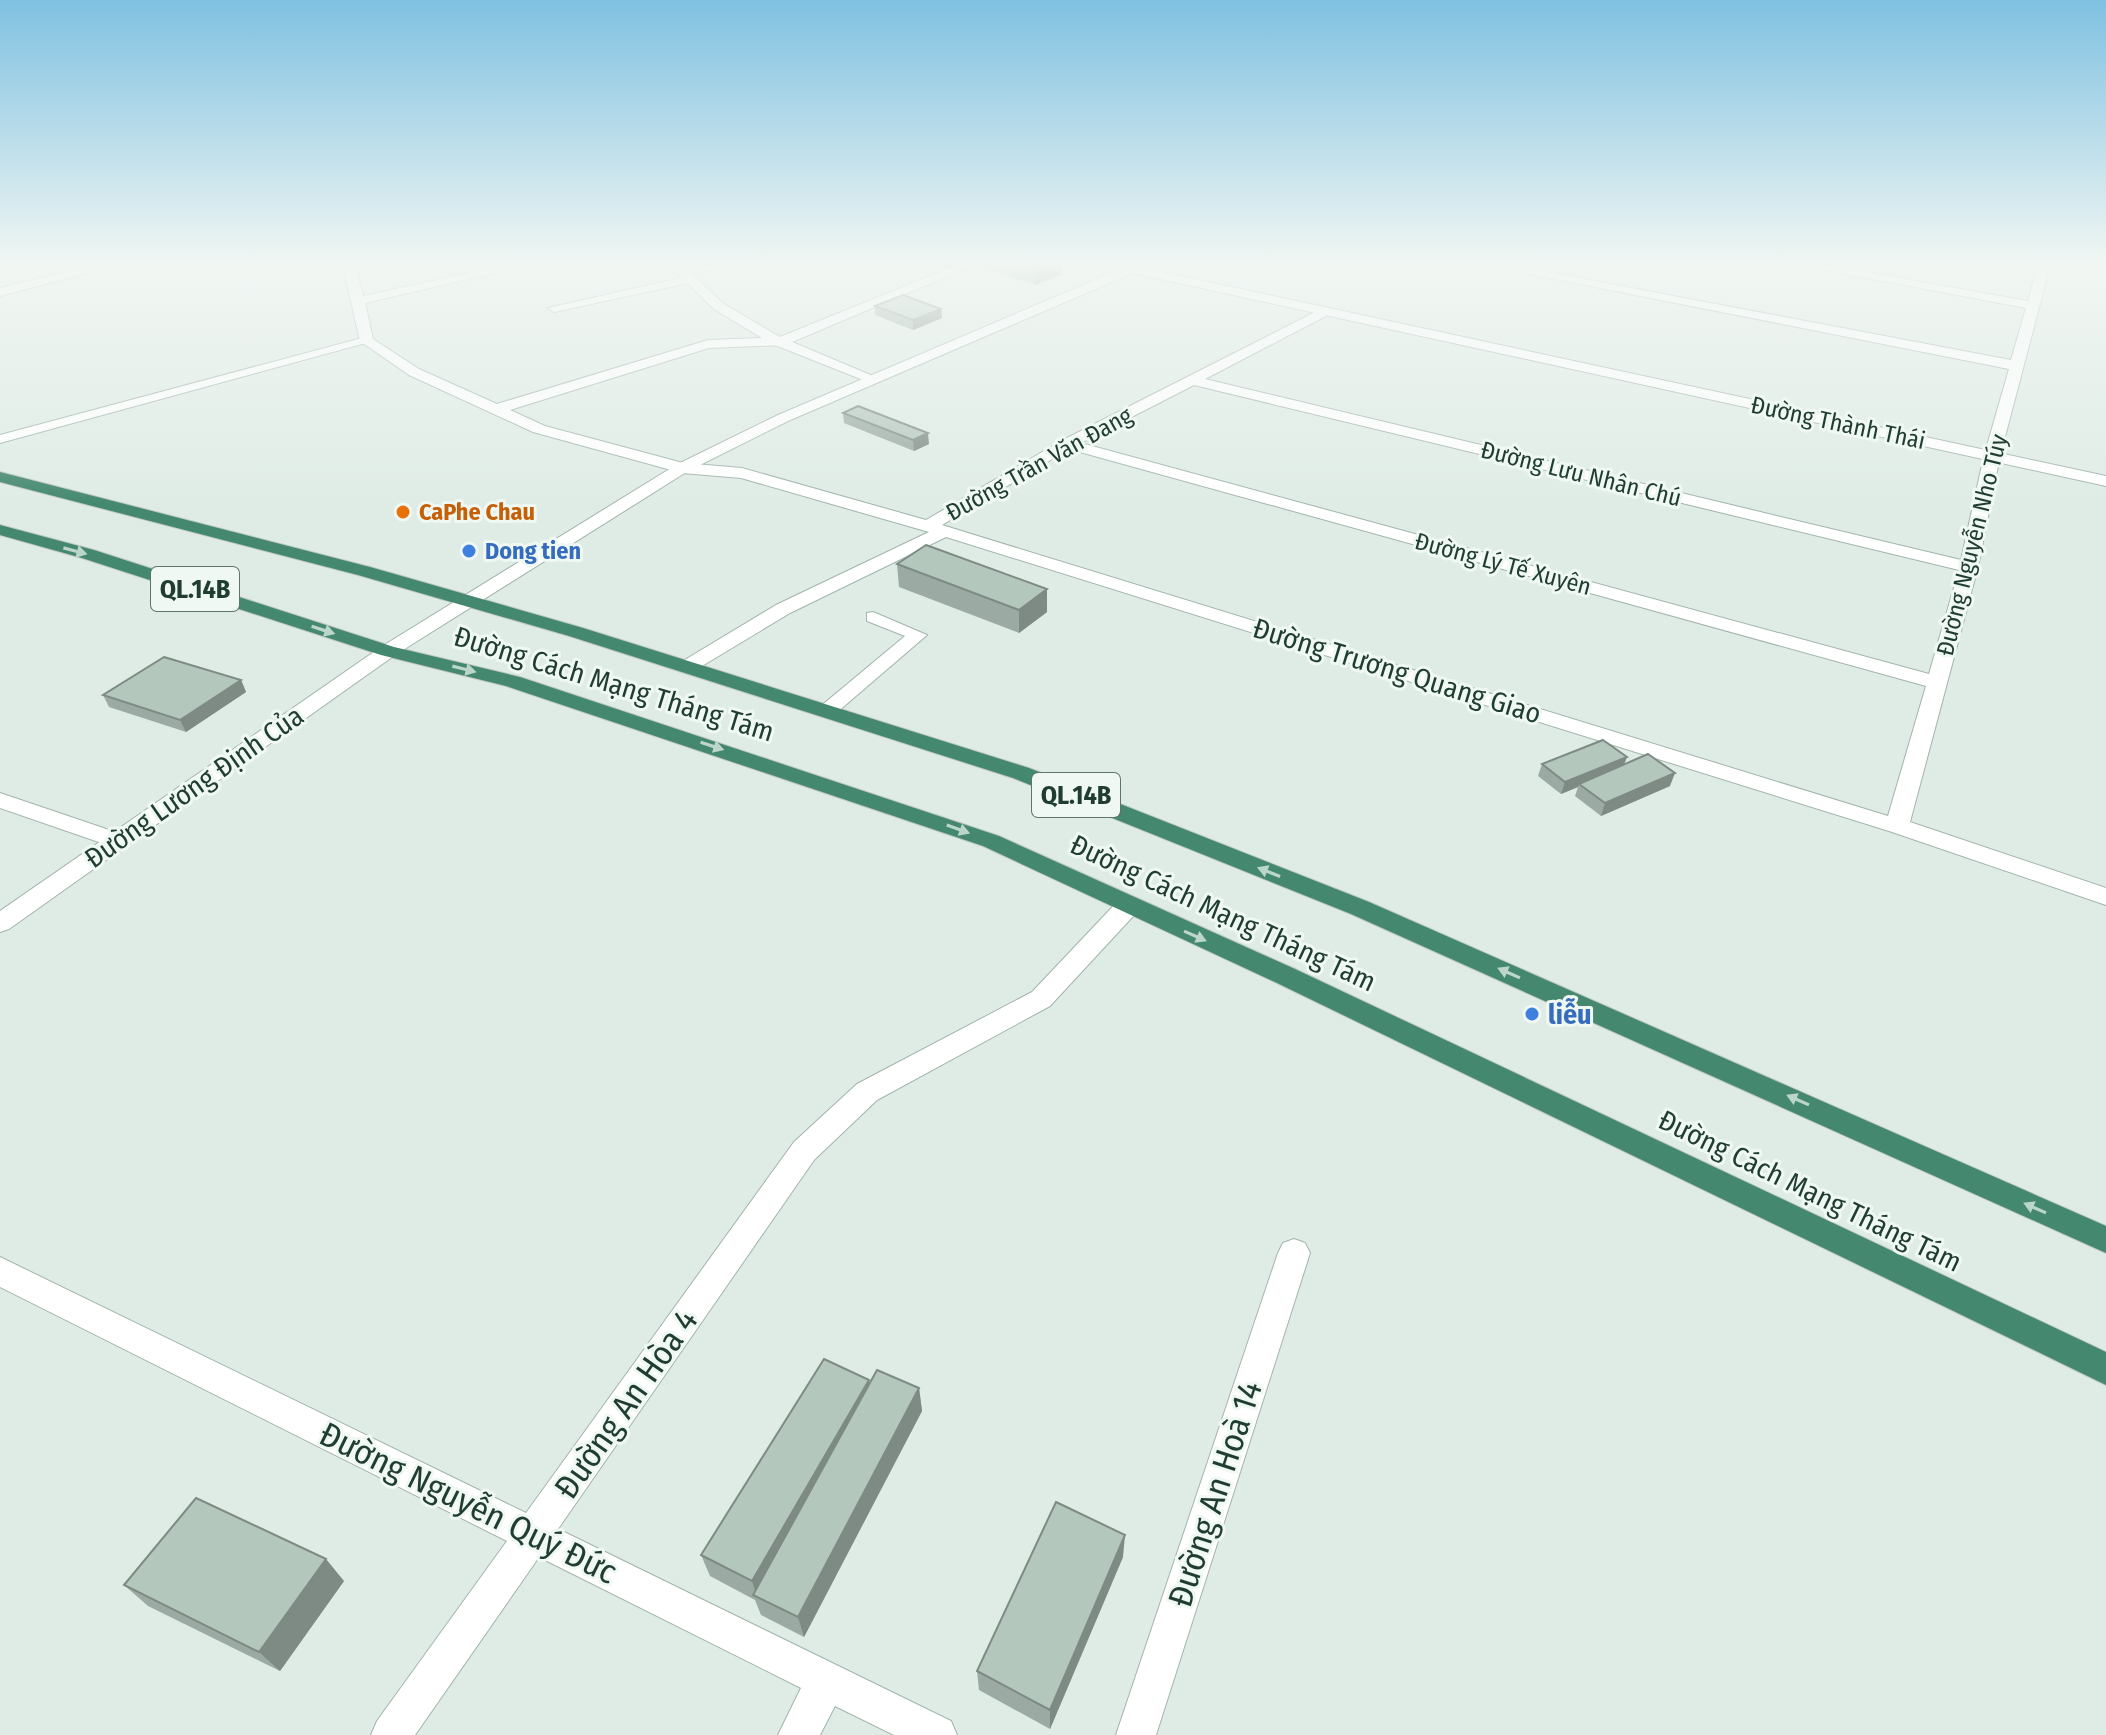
<svg xmlns="http://www.w3.org/2000/svg" width="2106" height="1735" font-family="'Fira Sans Condensed',sans-serif">
  <rect width="100%" height="100%" fill="#dfece5"/>
  <g fill="none" stroke-linecap="round" stroke-linejoin="round">
    <g stroke="#a2b4ab" stroke-width="2">
      <g id="service">
        <path d="M 725,262 L 750,262 L 682,276 L 676,273 Z"/>
        <path d="M 816,262 L 829,262 L 842,272 L 832,274 Z"/>
        <path d="M 689,276 L 695,280 L 693,282 L 554,312 L 548,308 Z"/>
        <path d="M 362,338 L 373,341 L 0,443 L 0,435 Z"/>
        <path d="M 775,339 L 785,339 L 880,379 L 868,382 L 775,345 Z"/>
        <path d="M 873,612 L 927,635 L 835,714 L 821,714 L 818,710 L 821,706 L 905,636 L 867,621 L 867,613 Z"/>
      </g>
    </g>
    <g stroke="#a2b4ab" stroke-width="2">
      <g id="minor">
        <path d="M 108,262 L 129,262 L 0,296 L 0,288 Z"/>
        <path d="M 342,262 L 354,262 L 363,296 L 519,262 L 542,262 L 365,303 L 373,339 L 419,369 L 497,404 L 708,340 L 762,338 L 714,309 L 666,262 L 679,262 L 724,304 L 780,337 L 964,262 L 981,262 L 785,345 L 709,348 L 510,410 L 545,426 L 683,463 L 742,468 L 926,520 L 1061,441 L 1321,309 L 1328,313 L 1326,316 L 1205,379 L 1961,560 L 1984,456 L 2009,369 L 1469,262 L 1495,262 L 2011,360 L 2026,308 L 1782,262 L 1809,262 L 2028,301 L 2039,262 L 2051,262 L 2000,456 L 1978,567 L 1910,822 L 2106,888 L 2106,905 L 1889,831 L 946,537 L 790,613 L 697,669 L 683,669 L 680,665 L 683,661 L 776,605 L 929,532 L 741,478 L 682,473 L 533,432 L 409,375 L 360,341 ZM 1194,385 L 1959,570 L 1929,674 L 1081,443 ZM 1069,449 L 1926,686 L 1888,816 L 942,525 Z"/>
        <path d="M 1095,262 L 1117,262 L 1137,269 L 1131,273 Z"/>
        <path d="M 0,793 L 127,836 L 131,841 L 119,849 L 0,808 Z"/>
        <path d="M 1128,897 L 1137,900 L 1140,906 L 1137,912 L 1050,1006 L 877,1100 L 814,1160 L 558,1529 L 951,1721 L 957,1735 L 894,1735 L 835,1706 L 820,1735 L 778,1735 L 801,1688 L 539,1557 L 415,1735 L 371,1735 L 377,1721 L 507,1541 L 0,1287 L 0,1257 L 526,1513 L 794,1142 L 857,1084 L 1032,992 L 1119,900 Z"/>
        <path d="M 1294,1239 L 1305,1243 L 1310,1253 L 1156,1735 L 1116,1735 L 1278,1253 L 1283,1243 Z"/>
      </g>
    </g>
    <g stroke="#a2b4ab" stroke-width="2">
      <path id="tertiary" d="M 1137,262 L 1154,262 L 1144,268 L 2106,476 L 2106,486 L 1133,273 L 788,421 L 688,471 L 395,655 L 9,929 L 0,932 L 0,911 L 381,647 L 676,465 L 778,415 Z"/>
    </g>
    <g stroke="#c0c9c5" stroke-width="2">
      <g id="trunk">
        <path d="M 0,472 L 370,567 L 583,628 L 1029,768 L 1369,902 L 2106,1226 L 2106,1253 L 1351,914 L 1013,778 L 569,636 L 358,575 L 0,482 Z"/>
        <path d="M 0,525 L 94,550 L 394,647 L 520,677 L 999,836 L 1295,969 L 2106,1352 L 2106,1385 L 1277,983 L 983,846 L 506,686 L 381,655 L 82,558 L 0,535 Z"/>
      </g>
    </g>
    <use href="#service" fill="#fff" fill-rule="evenodd"/>
    <use href="#minor" fill="#fff" fill-rule="evenodd"/>
    <use href="#tertiary" fill="#fff" fill-rule="evenodd"/>
    <use href="#trunk" fill="#448870" fill-rule="evenodd"/>
  </g>
  <g fill="#9baba3">
    <path d="M 929,262 L 961,262 L 945,269 L 929,264 Z"/>
    <path d="M 976,262 L 1062,262 L 1062,274 L 1036,285 L 976,267 Z"/>
    <path d="M 875,306 L 941,309 L 942,318 L 913,330 L 875,315 Z"/>
    <path d="M 843,413 L 929,444 L 914,451 L 844,423 Z"/>
    <path d="M 897,564 L 1047,589 L 1047,612 L 1019,633 L 899,587 Z"/>
    <path d="M 241,680 L 246,692 L 186,732 L 109,707 L 103,695 Z"/>
    <path d="M 1627,757 L 1624,765 L 1670,786 L 1601,816 L 1575,796 L 1578,787 L 1561,794 L 1538,776 L 1542,764 Z"/>
    <path d="M 870,1384 L 919,1388 L 922,1411 L 804,1637 L 761,1615 L 755,1600 L 710,1576 L 701,1555 Z"/>
    <path d="M 1123,1557 L 1050,1729 L 979,1690 L 977,1671 Z"/>
    <path d="M 344,1581 L 280,1671 L 148,1606 L 124,1585 Z"/>
  </g>
  <g fill="#7e8b84">
    <path d="M 944,262 L 961,262 L 945,269 Z"/>
    <path d="M 1037,262 L 1062,262 L 1062,274 L 1036,285 Z"/>
    <path d="M 941,309 L 942,318 L 913,330 L 913,320 Z"/>
    <path d="M 928,433 L 929,444 L 914,451 L 913,440 Z"/>
    <path d="M 1047,589 L 1047,612 L 1019,633 L 1019,610 Z"/>
    <path d="M 241,680 L 246,692 L 186,732 L 180,720 Z"/>
    <path d="M 1627,757 L 1622,769 L 1579,784 L 1578,787 L 1561,794 L 1565,782 Z"/>
    <path d="M 1675,773 L 1670,786 L 1601,816 L 1605,803 Z"/>
    <path d="M 869,1380 L 873,1403 L 757,1597 L 752,1581 Z"/>
    <path d="M 919,1388 L 922,1411 L 804,1637 L 798,1617 Z"/>
    <path d="M 1125,1535 L 1123,1557 L 1050,1729 L 1050,1710 Z"/>
    <path d="M 326,1559 L 344,1581 L 280,1671 L 259,1652 Z"/>
  </g>
  <g fill="#b4c7bd" stroke="#7e8b84" stroke-width="2">
    <path d="M 1019,262 L 1047,262 L 1036,267 Z"/>
    <path d="M 903,295 L 941,309 L 913,320 L 875,306 Z"/>
    <path d="M 858,406 L 928,433 L 913,440 L 843,413 Z"/>
    <path d="M 926,545 L 1047,589 L 1019,610 L 897,564 Z"/>
    <path d="M 164,657 L 241,680 L 180,720 L 103,695 Z"/>
    <path d="M 1603,740 L 1627,757 L 1565,782 L 1542,764 Z"/>
    <path d="M 1648,754 L 1675,773 L 1605,803 L 1579,784 Z"/>
    <path d="M 824,1359 L 869,1380 L 752,1581 L 701,1555 Z"/>
    <path d="M 877,1370 L 919,1388 L 798,1617 L 753,1595 Z"/>
    <path d="M 196,1498 L 326,1559 L 259,1652 L 124,1585 Z"/>
    <path d="M 1056,1502 L 1125,1535 L 1050,1710 L 977,1671 Z"/>
  </g>
  <defs><path id="oneway-solid" d="M-6-.8H1V-3.2L6.5 0L1 3.2V.8H-6Z" transform="scale(2)"/></defs>
  <g fill="#bcd6cc">
    <use href="#oneway-solid" transform="translate(75 551) rotate(15)"/>
    <use href="#oneway-solid" transform="translate(323 630) rotate(18)"/>
    <use href="#oneway-solid" transform="translate(464 669) rotate(14)"/>
    <use href="#oneway-solid" transform="translate(712 746) rotate(18)"/>
    <use href="#oneway-solid" transform="translate(958 829) rotate(20)"/>
    <use href="#oneway-solid" transform="translate(1269 872) rotate(-158)"/>
    <use href="#oneway-solid" transform="translate(1195 936) rotate(24)"/>
    <use href="#oneway-solid" transform="translate(1509 973) rotate(-156)"/>
    <use href="#oneway-solid" transform="translate(1798 1100) rotate(-156)"/>
    <use href="#oneway-solid" transform="translate(2035 1208) rotate(-156)"/>
  </g>
  <linearGradient id="sky" x2="0" y2="1"><stop stop-color="#7fc1e1"/><stop offset="0.52" stop-color="#f1f6f3"/><stop offset="1" stop-color="#f1f6f3" stop-opacity="0"/></linearGradient>
  <rect width="2106" height="505" fill="url(#sky)"/>
  <circle fill="#e8710a" stroke="#f0f8f3" stroke-width="3" cx="403" cy="512" r="8"/>
  <g fill="#3f7fe0" stroke="#f0f8f3" stroke-width="3">
    <circle cx="469" cy="551" r="8"/>
    <circle cx="1532" cy="1014" r="8"/>
  </g>
  <g text-anchor="middle" dominant-baseline="central" stroke-width="6" stroke-linejoin="round" paint-order="stroke">
    <g font-size="24" fill="#1f3d31" stroke="#f0f8f3">
      <text transform="translate(1838 423) rotate(12)">Đường Thành Thái</text>
      <text transform="translate(1039 464) rotate(-29)">Đường Trần Văn Đang</text>
      <text transform="translate(1581 474) rotate(14)">Đường Lưu Nhân Chú</text>
      <text transform="translate(1972 545) rotate(-76)">Đường Nguyễn Nho Túy</text>
      <text transform="translate(1503 564) rotate(15)">Đường Lý Tế Xuyên</text>
    </g>
    <g font-size="24" font-weight="bold" fill="#c56008" stroke="#f0f8f3" text-anchor="start">
      <text x="419" y="512">CaPhe Chau</text>
    </g>
    <g font-size="24" font-weight="bold" fill="#366cbe" stroke="#f0f8f3" text-anchor="start">
      <text x="485" y="551">Dong tien</text>
    </g>
    <g fill="#f0f8f3" stroke="#5e756b" stroke-width="2">
      <rect x="151" y="567" width="88" height="44" rx="6"/>
      <rect x="1032" y="773" width="88" height="44" rx="6"/>
    </g>
    <g font-size="26" font-weight="bold" fill="#1f3d31">
      <text x="195" y="589">QL.14B</text>
      <text x="1076" y="795">QL.14B</text>
    </g>
    <g font-size="28" fill="#1f3d31" stroke="#f0f8f3">
      <text transform="translate(1397 671) rotate(17)">Đường Trương Quang Giao</text>
      <text transform="translate(614 684) rotate(17)">Đường Cách Mạng Tháng Tám</text>
      <text transform="translate(194 787) rotate(-35)">Đường Lương Định Của</text>
      <text transform="translate(1223 913) rotate(25)">Đường Cách Mạng Tháng Tám</text>
      <text transform="translate(1810 1191) rotate(26)">Đường Cách Mạng Tháng Tám</text>
    </g>
    <g font-size="28" font-weight="bold" fill="#366cbe" stroke="#f0f8f3" text-anchor="start">
      <text x="1548" y="1014">liễu</text>
    </g>
    <g font-size="34" fill="#1f3d31" stroke="#f0f8f3">
      <text transform="translate(626 1404) rotate(-55)">Đường An Hòa 4</text>
      <text transform="translate(1215 1494) rotate(-72)">Đường An Hoà 14</text>
      <text transform="translate(468 1503) rotate(26)">Đường Nguyễn Quý Đức</text>
    </g>
  </g>
</svg>
